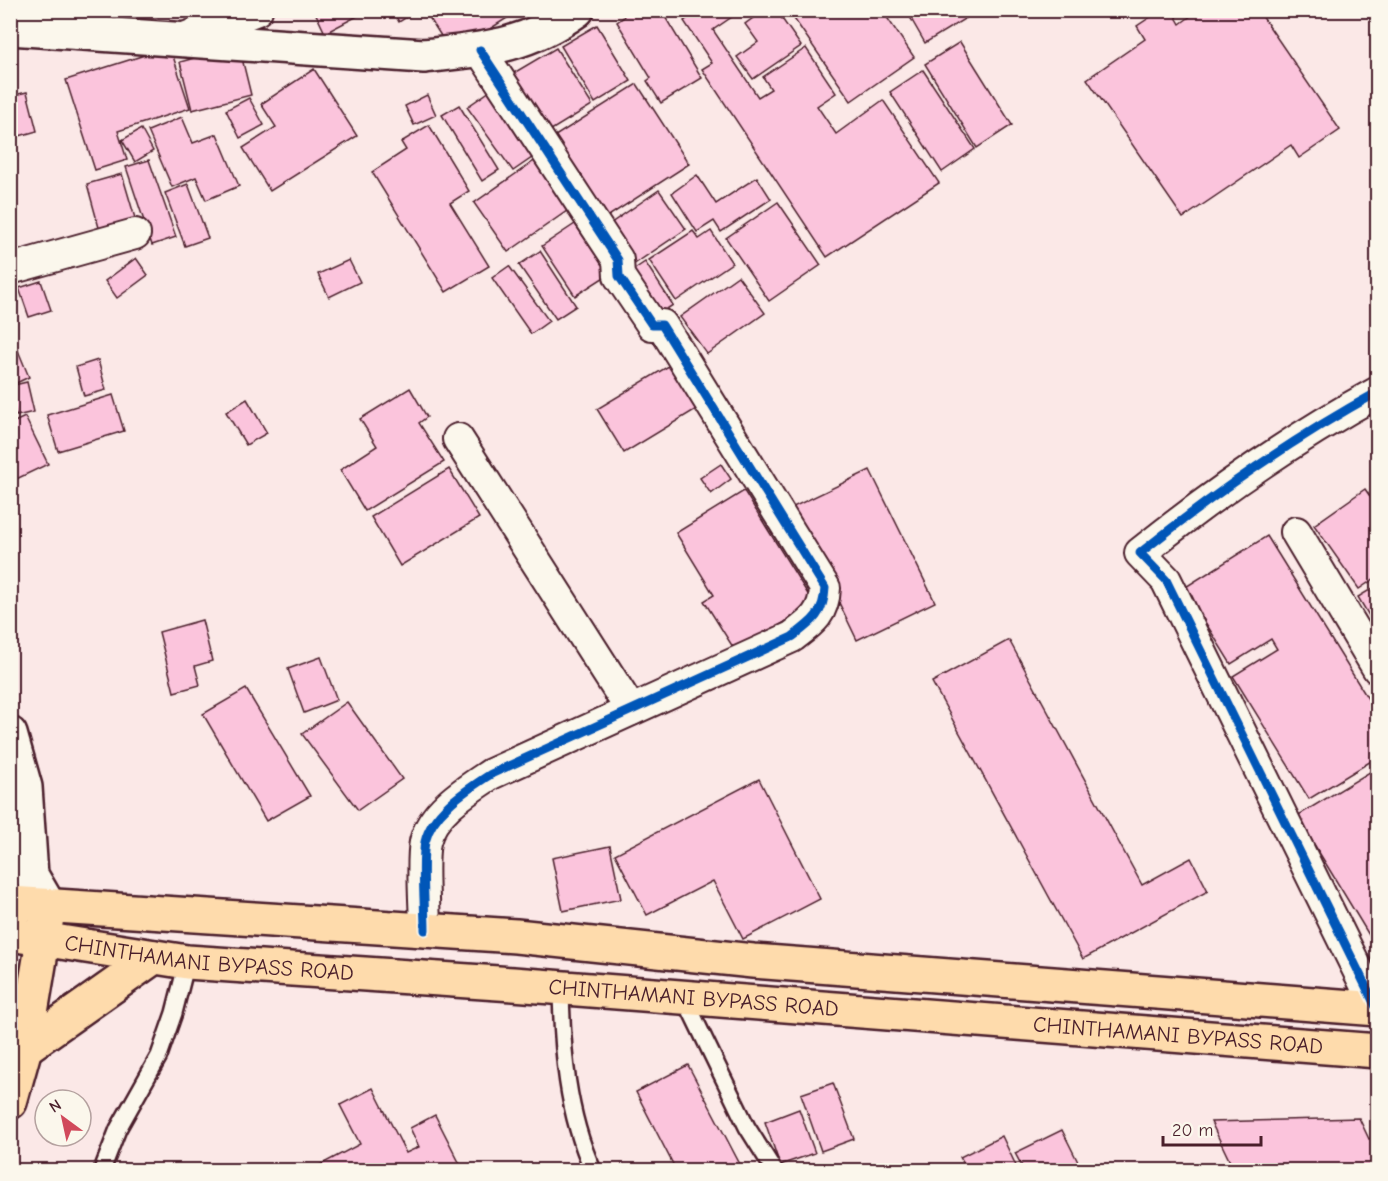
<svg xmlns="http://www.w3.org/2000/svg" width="1388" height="1181" font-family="'Comic Neue',sans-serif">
  <rect width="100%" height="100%" fill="#fbe8e7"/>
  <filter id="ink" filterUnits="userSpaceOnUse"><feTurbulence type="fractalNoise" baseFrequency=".0167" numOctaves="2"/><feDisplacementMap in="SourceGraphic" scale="12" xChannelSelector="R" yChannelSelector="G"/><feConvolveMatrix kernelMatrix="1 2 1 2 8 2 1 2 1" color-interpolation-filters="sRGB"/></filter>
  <g filter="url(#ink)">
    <g fill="#fbc4dc" stroke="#4a1f2b" stroke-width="1.5">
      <path d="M 136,10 L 166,10 L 166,13 Z"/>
      <path d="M 314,10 L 369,10 L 325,33 Z"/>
      <path d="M 392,10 L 418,10 L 399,22 Z"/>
      <path d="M 513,10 L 515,13 L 452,53 L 425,11 Z"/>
      <path d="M 620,10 L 661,10 L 702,78 L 661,103 L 647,81 L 651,78 L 617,22 L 624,17 Z"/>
      <path d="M 700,10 L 742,10 L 713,30 L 758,97 L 771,89 L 763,77 L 806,48 L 836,93 L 817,106 L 836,134 L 883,100 L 939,183 L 827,257 L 702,69 L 712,63 L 684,21 Z"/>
      <path d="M 764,10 L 776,10 L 801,46 L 753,79 L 737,57 L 758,42 L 745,24 Z"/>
      <path d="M 788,10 L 882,10 L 914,57 L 851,101 Z"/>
      <path d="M 906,10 L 979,10 L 925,43 Z"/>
      <path d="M 1161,10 L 1172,10 L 1180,24 L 1199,10 L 1258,10 L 1340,130 L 1299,158 L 1291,145 L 1183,218 L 1087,79 L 1145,39 L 1137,26 Z"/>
      <path d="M 597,25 L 631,81 L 595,103 L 561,46 Z"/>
      <path d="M 960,42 L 1012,125 L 977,148 L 925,64 Z"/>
      <path d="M 239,46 L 251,95 L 192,110 L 180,62 Z"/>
      <path d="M 170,47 L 190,108 L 118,131 L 127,160 L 95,170 L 66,80 Z"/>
      <path d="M 556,48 L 592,105 L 548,132 L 512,74 Z"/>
      <path d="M 314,69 L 357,136 L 270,191 L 243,148 L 276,127 L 261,104 Z"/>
      <path d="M 923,70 L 975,149 L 942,172 L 890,92 Z"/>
      <path d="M 637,84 L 689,164 L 604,219 L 552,138 Z"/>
      <path d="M 493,89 L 539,153 L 513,171 L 467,107 Z"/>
      <path d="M 27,92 L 37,131 L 12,138 L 10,96 Z"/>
      <path d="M 427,95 L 436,115 L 414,125 L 405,106 Z"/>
      <path d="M 249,98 L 264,125 L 240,138 L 226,110 Z"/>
      <path d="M 459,105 L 499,170 L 482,181 L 442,115 Z"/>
      <path d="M 182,117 L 193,143 L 217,134 L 239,186 L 206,200 L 196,177 L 172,187 L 148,131 Z"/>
      <path d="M 429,125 L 469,191 L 450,203 L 489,266 L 446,292 L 372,172 L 406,150 L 401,142 Z"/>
      <path d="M 141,129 L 153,151 L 135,162 L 122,140 Z"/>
      <path d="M 540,157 L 574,206 L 508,252 L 474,203 Z"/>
      <path d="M 149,160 L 176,237 L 152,245 L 126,167 Z"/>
      <path d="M 122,174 L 137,225 L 101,235 L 87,184 Z"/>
      <path d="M 697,175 L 716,204 L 757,177 L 771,199 L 721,232 L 714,221 L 697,232 L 672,193 Z"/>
      <path d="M 188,184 L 208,238 L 185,246 L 165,193 Z"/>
      <path d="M 659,190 L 686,229 L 630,267 L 604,228 Z"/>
      <path d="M 778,202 L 821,265 L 769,301 L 726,238 Z"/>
      <path d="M 575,224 L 609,274 L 575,296 L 542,246 Z"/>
      <path d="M 693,231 L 699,239 L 711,231 L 732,263 L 676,301 L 649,260 Z"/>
      <path d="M 540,251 L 576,306 L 556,319 L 519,265 Z"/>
      <path d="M 136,258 L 148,275 L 117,298 L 105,281 Z"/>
      <path d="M 349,260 L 360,282 L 329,297 L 318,274 Z"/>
      <path d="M 645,262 L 673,305 L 653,318 L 626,275 Z"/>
      <path d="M 509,266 L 549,321 L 531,334 L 492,278 Z"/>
      <path d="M 738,276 L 765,313 L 707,354 L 680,317 Z"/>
      <path d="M 41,281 L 51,310 L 29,317 L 19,288 Z"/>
      <path d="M 10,331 L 29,377 L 14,384 L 10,376 Z"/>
      <path d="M 98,360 L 106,390 L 84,396 L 76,367 Z"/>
      <path d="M 672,364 L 698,408 L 624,453 L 597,409 Z"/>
      <path d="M 27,382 L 34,412 L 16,416 L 10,386 Z"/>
      <path d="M 410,388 L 427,417 L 419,423 L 444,462 L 365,511 L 340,470 L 377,446 L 360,419 Z"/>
      <path d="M 113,395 L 124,431 L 58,451 L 47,415 Z"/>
      <path d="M 247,399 L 267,433 L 246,445 L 226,412 Z"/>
      <path d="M 25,417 L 48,464 L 10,482 L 10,424 Z"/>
      <path d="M 721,464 L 731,479 L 711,494 L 700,478 Z"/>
      <path d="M 449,469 L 479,518 L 400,566 L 371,517 Z"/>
      <path d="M 870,470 L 935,602 L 857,640 L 793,507 Z"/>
      <path d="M 1365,489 L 1378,508 L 1378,576 L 1359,589 L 1314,525 Z"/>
      <path d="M 744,491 L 814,604 L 736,652 L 704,601 L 714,595 L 676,533 Z"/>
      <path d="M 1267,536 L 1378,715 L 1378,757 L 1309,799 L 1233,676 L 1277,649 L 1271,639 L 1231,664 L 1184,588 Z"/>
      <path d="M 1378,585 L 1378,631 L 1358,597 Z"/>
      <path d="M 202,620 L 212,661 L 195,666 L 200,685 L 174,692 L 159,632 Z"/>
      <path d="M 1009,640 L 1142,885 L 1191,858 L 1208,891 L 1083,959 L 932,682 Z"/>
      <path d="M 321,657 L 337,700 L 304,713 L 288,669 Z"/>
      <path d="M 246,689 L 310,796 L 266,821 L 203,714 Z"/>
      <path d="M 347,702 L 402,779 L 358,810 L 302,734 Z"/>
      <path d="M 1378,767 L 1378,950 L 1297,816 Z"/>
      <path d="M 759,779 L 820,899 L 743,939 L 713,881 L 647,915 L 615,854 Z"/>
      <path d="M 610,846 L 621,899 L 563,911 L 552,858 Z"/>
      <path d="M 688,1065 L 743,1170 L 676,1170 L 636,1092 Z"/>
      <path d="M 833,1083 L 854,1139 L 821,1151 L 801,1094 Z"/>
      <path d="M 373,1088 L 406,1153 L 419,1147 L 410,1128 L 435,1115 L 463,1170 L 320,1170 L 318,1166 L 360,1144 L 340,1105 Z"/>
      <path d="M 799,1109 L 815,1153 L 780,1165 L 765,1122 Z"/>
      <path d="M 1359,1118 L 1369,1139 L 1378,1135 L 1378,1170 L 1234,1170 L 1211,1122 Z"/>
      <path d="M 1062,1130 L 1082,1170 L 1024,1170 L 1015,1153 Z"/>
      <path d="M 1002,1136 L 1018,1170 L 967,1170 L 960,1157 Z"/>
    </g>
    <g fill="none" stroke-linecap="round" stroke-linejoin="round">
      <g stroke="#4a1f2b" stroke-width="20">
        <g id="service">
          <path d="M 561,988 C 562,1049 567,1114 593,1170"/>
          <path d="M 684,997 L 747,1127 L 774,1170"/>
          <path d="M 102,1170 L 118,1129 L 159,1056 L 174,1013 L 187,962"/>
        </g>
      </g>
      <g stroke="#4a1f2b" stroke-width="34">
        <g id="minor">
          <path d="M 179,40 L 257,10"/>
          <path d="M 10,269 L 135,234"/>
          <path d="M 458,439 L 631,710"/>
          <path d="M 1296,532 L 1378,669"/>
          <path d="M 425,930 C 425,907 421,863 425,842 C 432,811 467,790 491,774 L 792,637 C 812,622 824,614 825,588 L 662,325 L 652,325 L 619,276 L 618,260 L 480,50"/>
          <path d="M 1377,1009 L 1166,580 L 1140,553 C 1215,493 1294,438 1378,392"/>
        </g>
      </g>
      <g stroke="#4a1f2b" stroke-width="38">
        <g id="tertiary">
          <path d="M 10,28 L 424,56 C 486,49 525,47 577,10"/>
          <path d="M 10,734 L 25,787 L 31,875 L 49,906"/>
        </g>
      </g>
      <g stroke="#4a1f2b" stroke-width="38">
        <path id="primary" d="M 10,1102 L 25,1048 L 48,911"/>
      </g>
      <g stroke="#4a1f2b" stroke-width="38">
        <g id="trunk">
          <path d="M 10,903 L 516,936 L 753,961 L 1378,1009"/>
          <path id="s1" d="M 10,934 L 187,962 L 513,984 L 1378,1051"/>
          <path d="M 25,1048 L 154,957"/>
        </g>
      </g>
      <use href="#service" stroke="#fbf7ec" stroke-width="15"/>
      <use href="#minor" stroke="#fbf7ec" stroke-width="30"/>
      <use href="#tertiary" stroke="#fbf7ec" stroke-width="33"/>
      <use href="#primary" stroke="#fedbac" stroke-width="33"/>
      <use href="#trunk" stroke="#fedbac" stroke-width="33"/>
      <g stroke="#fbf7ec" stroke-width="13">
        <g id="cycleway">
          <path d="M 425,930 C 425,907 421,863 425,842 C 432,811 467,790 491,774 L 792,637 C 812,622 824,614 825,588 L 662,325 L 652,325 L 619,276 L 618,260 L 480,50"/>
          <path d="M 1377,1009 L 1166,580 L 1140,553 C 1215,493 1294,438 1378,392"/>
        </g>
      </g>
      <use href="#cycleway" stroke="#0057b8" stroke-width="9"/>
    </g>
  </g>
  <g text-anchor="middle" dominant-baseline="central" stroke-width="5" stroke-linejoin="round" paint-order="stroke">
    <g font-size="22" fill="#4a1f2b" stroke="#fbf7ec">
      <text stroke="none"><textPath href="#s1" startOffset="201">CHINTHAMANI BYPASS ROAD</textPath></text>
      <text stroke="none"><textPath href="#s1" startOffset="687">CHINTHAMANI BYPASS ROAD</textPath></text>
      <text stroke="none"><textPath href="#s1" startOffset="1173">CHINTHAMANI BYPASS ROAD</textPath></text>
    </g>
  </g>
  <rect width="1388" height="1181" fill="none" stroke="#fbf7ec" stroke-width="36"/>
  <rect x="18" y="18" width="1352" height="1145" fill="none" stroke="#4a1f2b" stroke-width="2" filter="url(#ink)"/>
  <g transform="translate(63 1118) rotate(327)"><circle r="28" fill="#fbf7ec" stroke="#b4a19f" stroke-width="1.5"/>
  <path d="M0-4.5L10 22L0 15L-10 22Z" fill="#d1495b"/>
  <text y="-9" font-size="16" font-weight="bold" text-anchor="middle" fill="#4a1f2b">N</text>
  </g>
  <path d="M1163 1136v9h98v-9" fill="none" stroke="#4a1f2b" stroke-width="3"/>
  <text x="1172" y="1136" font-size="18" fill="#4a1f2b" stroke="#fbf7ec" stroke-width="4.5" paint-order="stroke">20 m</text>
</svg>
